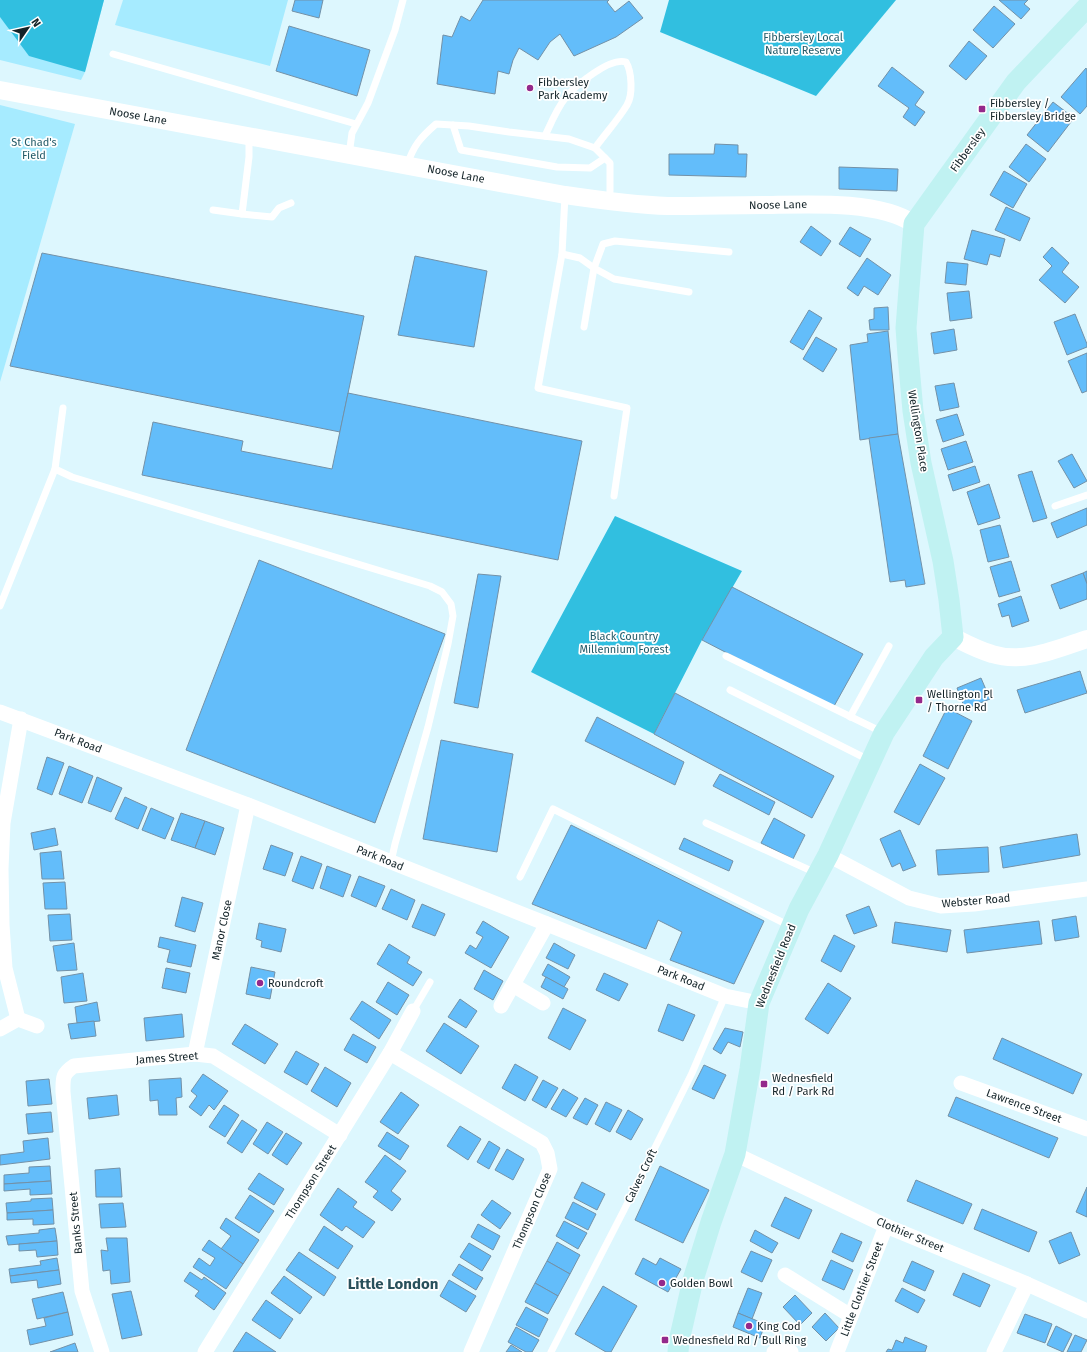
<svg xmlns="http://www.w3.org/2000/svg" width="1087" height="1352" font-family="'Fira Sans',sans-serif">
  <rect width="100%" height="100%" fill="#ddf7fe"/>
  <g fill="#a6ebff">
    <path d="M 0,0 L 104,0 L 85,72 L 81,80 L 0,60 Z"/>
    <path d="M 123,0 L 288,0 L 270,66 L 115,25 Z"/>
    <path d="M 0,105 L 75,124 L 0,382 Z"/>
  </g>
  <g fill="#31bfe0">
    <path d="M 0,0 L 104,0 L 85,72 L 29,56 L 0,17 Z"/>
    <path d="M 669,0 L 896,0 L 816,96 L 660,32 Z"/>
    <path d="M 615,516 L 742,571 L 702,640 L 654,734 L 531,672 Z"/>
  </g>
  <g fill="#63bdfa" stroke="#7391a7">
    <path d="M 295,0 L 323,0 L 319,18 L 292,11 Z"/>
    <path d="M 483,0 L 609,0 L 607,2 L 615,12 L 629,1 L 643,18 L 616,37 L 574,56 L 560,34 L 550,42 L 538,60 L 519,48 L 513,60 L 509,74 L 498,71 L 495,94 L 437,84 L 443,35 L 452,37 L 461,16 L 470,21 Z"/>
    <path d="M 999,0 L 1028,0 L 1024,4 L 1030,9 L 1021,19 Z"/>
    <path d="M 994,6 L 1015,24 L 993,48 L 973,30 Z"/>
    <path d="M 289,26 L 370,50 L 357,96 L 276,71 Z"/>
    <path d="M 969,41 L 987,56 L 966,80 L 949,66 Z"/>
    <path d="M 892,67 L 924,92 L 915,105 L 925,112 L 915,126 L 903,117 L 909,108 L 878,86 Z"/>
    <path d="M 1086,68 L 1087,70 L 1087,106 L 1080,114 L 1061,97 Z"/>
    <path d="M 1053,102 L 1074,118 L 1048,152 L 1027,135 Z"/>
    <path d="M 715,144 L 738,145 L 738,154 L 747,154 L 746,177 L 669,175 L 669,154 L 714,154 Z"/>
    <path d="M 1026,144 L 1046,159 L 1029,182 L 1009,167 Z"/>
    <path d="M 839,167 L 898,169 L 897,191 L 839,189 Z"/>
    <path d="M 1004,171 L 1027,184 L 1013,208 L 990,195 Z"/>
    <path d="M 1006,207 L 1030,218 L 1020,241 L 995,230 Z"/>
    <path d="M 811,226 L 831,241 L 821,256 L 800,242 Z"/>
    <path d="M 850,227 L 871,239 L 860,257 L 839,244 Z"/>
    <path d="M 972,230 L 1005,239 L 1000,257 L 990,254 L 987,265 L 964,259 Z"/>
    <path d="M 1052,247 L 1069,263 L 1062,272 L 1079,287 L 1065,303 L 1039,280 L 1052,266 L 1043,257 Z"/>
    <path d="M 42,253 L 364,316 L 340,432 L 10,366 Z"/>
    <path d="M 415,256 L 487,271 L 474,347 L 398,335 Z"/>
    <path d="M 867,258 L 891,275 L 878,295 L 864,286 L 858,296 L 847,288 Z"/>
    <path d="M 947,262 L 968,264 L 966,285 L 945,283 Z"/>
    <path d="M 969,291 L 972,318 L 950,321 L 947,293 Z"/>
    <path d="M 888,307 L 889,330 L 870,330 L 869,320 L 874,319 L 874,308 Z"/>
    <path d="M 809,310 L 822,318 L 803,350 L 790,342 Z"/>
    <path d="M 1075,314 L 1087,344 L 1087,347 L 1067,355 L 1054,322 Z"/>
    <path d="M 954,329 L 957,350 L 934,354 L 931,333 Z"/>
    <path d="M 888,331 L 898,434 L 860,440 L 850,345 L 868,342 L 867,334 Z"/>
    <path d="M 816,337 L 837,349 L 823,372 L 803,359 Z"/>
    <path d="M 1087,353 L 1087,391 L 1082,393 L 1068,361 Z"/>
    <path d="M 954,383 L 959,407 L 940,411 L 935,386 Z"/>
    <path d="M 348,393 L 582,441 L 558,560 L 142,475 L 153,422 L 243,441 L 241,451 L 332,469 Z"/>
    <path d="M 957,414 L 964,435 L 943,442 L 936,420 Z"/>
    <path d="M 898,434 L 925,584 L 906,587 L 905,580 L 890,582 L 869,438 Z"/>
    <path d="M 966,441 L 973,462 L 948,470 L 941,449 Z"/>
    <path d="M 1072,454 L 1087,481 L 1074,488 L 1058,461 Z"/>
    <path d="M 975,466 L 980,482 L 953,491 L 948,475 Z"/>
    <path d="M 1032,471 L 1047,518 L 1033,522 L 1018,475 Z"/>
    <path d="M 989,484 L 1000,518 L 978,525 L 967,492 Z"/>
    <path d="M 1087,508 L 1087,525 L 1057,538 L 1051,523 Z"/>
    <path d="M 1000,525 L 1009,557 L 988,562 L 980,530 Z"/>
    <path d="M 259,560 L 445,634 L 375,823 L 186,750 Z"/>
    <path d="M 1011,561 L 1020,591 L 999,597 L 990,567 Z"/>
    <path d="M 1087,571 L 1087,584 L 1083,573 Z"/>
    <path d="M 1083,573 L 1087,584 L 1087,599 L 1060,609 L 1051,585 Z"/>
    <path d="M 478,574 L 501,576 L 478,708 L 454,703 Z"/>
    <path d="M 732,587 L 863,654 L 833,708 L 702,640 Z"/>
    <path d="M 1021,596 L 1029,621 L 1012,627 L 1009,615 L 1002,617 L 998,604 Z"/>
    <path d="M 1080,671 L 1087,693 L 1025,713 L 1017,690 Z"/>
    <path d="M 981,678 L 990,699 L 965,709 L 957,688 Z"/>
    <path d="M 675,693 L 834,776 L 812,818 L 654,734 Z"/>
    <path d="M 947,708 L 972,721 L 948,769 L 923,756 Z"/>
    <path d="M 597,717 L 684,762 L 675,785 L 585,741 Z"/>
    <path d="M 441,740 L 513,754 L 497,852 L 423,839 Z"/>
    <path d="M 47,757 L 64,763 L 52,795 L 37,789 Z"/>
    <path d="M 920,764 L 945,778 L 919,825 L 894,812 Z"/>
    <path d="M 69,766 L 93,776 L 82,803 L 59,794 Z"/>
    <path d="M 720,774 L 775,802 L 769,815 L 713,786 Z"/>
    <path d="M 97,777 L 122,788 L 111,812 L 88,803 Z"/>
    <path d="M 125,797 L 147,807 L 138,829 L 115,819 Z"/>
    <path d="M 151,808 L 174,818 L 165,839 L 142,830 Z"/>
    <path d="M 181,813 L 205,821 L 195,848 L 171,840 Z"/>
    <path d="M 774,818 L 805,835 L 793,859 L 761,843 Z"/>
    <path d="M 205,821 L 224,828 L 215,855 L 195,848 Z"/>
    <path d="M 571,825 L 764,921 L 734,984 L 670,960 L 682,932 L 658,920 L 646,949 L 532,904 Z"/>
    <path d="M 55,828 L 58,845 L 34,850 L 31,833 Z"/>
    <path d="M 900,830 L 916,866 L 903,871 L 900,863 L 892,867 L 880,839 Z"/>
    <path d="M 1077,834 L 1080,855 L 1003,868 L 1000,847 Z"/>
    <path d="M 684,838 L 733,861 L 729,871 L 679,849 Z"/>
    <path d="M 271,845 L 293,853 L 285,876 L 263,869 Z"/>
    <path d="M 988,847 L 989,872 L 938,875 L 936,850 Z"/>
    <path d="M 61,851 L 64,879 L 42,879 L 40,853 Z"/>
    <path d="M 301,856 L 322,864 L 313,889 L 292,881 Z"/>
    <path d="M 327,866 L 351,875 L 343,897 L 320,888 Z"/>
    <path d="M 359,876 L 385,886 L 376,907 L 351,896 Z"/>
    <path d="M 65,882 L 67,909 L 45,909 L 43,883 Z"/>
    <path d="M 391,889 L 415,900 L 407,920 L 382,909 Z"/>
    <path d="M 182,897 L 203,903 L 195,932 L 175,926 Z"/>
    <path d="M 422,904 L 445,914 L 435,936 L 412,927 Z"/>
    <path d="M 869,906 L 877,926 L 854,934 L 846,915 Z"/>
    <path d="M 70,914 L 72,940 L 50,941 L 48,915 Z"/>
    <path d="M 1076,916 L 1079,937 L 1055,941 L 1052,920 Z"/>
    <path d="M 483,921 L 509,937 L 491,968 L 465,953 L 470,945 L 476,949 L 483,937 L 476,933 Z"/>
    <path d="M 1039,921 L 1042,944 L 967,953 L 964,930 Z"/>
    <path d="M 895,922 L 951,930 L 947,952 L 892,943 Z"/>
    <path d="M 259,923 L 286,929 L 281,952 L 261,947 L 262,941 L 256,939 Z"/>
    <path d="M 834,935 L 855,946 L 841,972 L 821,961 Z"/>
    <path d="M 160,937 L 196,945 L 191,967 L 167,962 L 170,950 L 158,947 Z"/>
    <path d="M 74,943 L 77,970 L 57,971 L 53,946 Z"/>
    <path d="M 554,943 L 575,955 L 568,969 L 546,958 Z"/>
    <path d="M 389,944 L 410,957 L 407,963 L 422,972 L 413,986 L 377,964 Z"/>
    <path d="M 548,964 L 570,977 L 564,987 L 542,975 Z"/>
    <path d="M 251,967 L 275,972 L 270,999 L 246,994 Z"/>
    <path d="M 166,968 L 190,973 L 186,993 L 162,988 Z"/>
    <path d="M 484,970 L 503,981 L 493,1000 L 474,989 Z"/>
    <path d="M 83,973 L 87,1001 L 64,1003 L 61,977 Z"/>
    <path d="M 604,973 L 628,984 L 619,1001 L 596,990 Z"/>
    <path d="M 546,977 L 568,989 L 563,999 L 541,987 Z"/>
    <path d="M 388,982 L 409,995 L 397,1015 L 376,1002 Z"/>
    <path d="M 828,983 L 851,998 L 828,1034 L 805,1019 Z"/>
    <path d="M 460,999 L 477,1011 L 466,1028 L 448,1017 Z"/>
    <path d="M 362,1001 L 391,1020 L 379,1039 L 350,1019 Z"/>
    <path d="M 97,1002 L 100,1021 L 77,1023 L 75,1007 Z"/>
    <path d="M 668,1004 L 695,1015 L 683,1041 L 658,1031 Z"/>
    <path d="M 563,1008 L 586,1020 L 570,1050 L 548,1038 Z"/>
    <path d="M 182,1014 L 184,1037 L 146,1041 L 144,1018 Z"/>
    <path d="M 94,1021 L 96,1036 L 71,1039 L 68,1024 Z"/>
    <path d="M 444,1023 L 479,1046 L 461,1074 L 426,1051 Z"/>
    <path d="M 245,1024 L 278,1044 L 265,1064 L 232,1044 Z"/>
    <path d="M 725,1028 L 743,1032 L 740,1047 L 728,1042 L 721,1054 L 713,1049 Z"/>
    <path d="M 353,1034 L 376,1047 L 367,1063 L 344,1050 Z"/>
    <path d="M 1002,1038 L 1082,1074 L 1073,1094 L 993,1059 Z"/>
    <path d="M 296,1051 L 319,1064 L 307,1085 L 284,1072 Z"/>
    <path d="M 515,1064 L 538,1077 L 525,1101 L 502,1088 Z"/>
    <path d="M 704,1065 L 726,1075 L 714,1099 L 692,1089 Z"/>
    <path d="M 325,1067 L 351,1083 L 337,1107 L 311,1091 Z"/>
    <path d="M 203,1074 L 228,1091 L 214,1110 L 209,1105 L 201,1116 L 189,1107 L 197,1096 L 191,1091 Z"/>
    <path d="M 181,1078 L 182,1097 L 176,1098 L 177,1115 L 159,1115 L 158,1100 L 150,1101 L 149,1080 Z"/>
    <path d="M 49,1079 L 52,1104 L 28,1106 L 26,1081 Z"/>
    <path d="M 543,1080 L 558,1088 L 546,1108 L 532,1100 Z"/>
    <path d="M 563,1089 L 578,1098 L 566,1117 L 551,1109 Z"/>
    <path d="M 401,1092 L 419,1105 L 398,1134 L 380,1122 Z"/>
    <path d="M 117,1095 L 119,1115 L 89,1119 L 87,1098 Z"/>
    <path d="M 956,1097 L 1058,1138 L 1049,1158 L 948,1116 Z"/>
    <path d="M 585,1098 L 598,1105 L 587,1125 L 573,1118 Z"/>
    <path d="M 606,1102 L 622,1110 L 610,1132 L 595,1124 Z"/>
    <path d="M 224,1105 L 239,1115 L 225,1137 L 209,1127 Z"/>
    <path d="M 628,1110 L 643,1119 L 631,1140 L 616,1132 Z"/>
    <path d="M 51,1112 L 53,1132 L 28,1134 L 26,1114 Z"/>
    <path d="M 242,1120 L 257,1130 L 242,1153 L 227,1143 Z"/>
    <path d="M 267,1122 L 283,1132 L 268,1154 L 253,1144 Z"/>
    <path d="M 460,1126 L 481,1139 L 468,1160 L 447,1146 Z"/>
    <path d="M 387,1132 L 409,1146 L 400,1160 L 378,1146 Z"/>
    <path d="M 286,1133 L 302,1143 L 287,1165 L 272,1155 Z"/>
    <path d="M 48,1138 L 50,1159 L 0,1165 L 0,1155 L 24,1152 L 23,1141 Z"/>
    <path d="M 489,1141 L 500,1148 L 489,1169 L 477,1162 Z"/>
    <path d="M 507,1149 L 524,1159 L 513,1180 L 495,1170 Z"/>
    <path d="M 385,1155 L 406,1171 L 391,1191 L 401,1199 L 392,1211 L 373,1197 L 378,1191 L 365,1182 Z"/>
    <path d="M 50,1166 L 51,1181 L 4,1184 L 4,1175 L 29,1173 L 29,1167 Z"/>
    <path d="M 660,1166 L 709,1190 L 683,1243 L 635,1220 Z"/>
    <path d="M 120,1168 L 122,1197 L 96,1197 L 95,1170 Z"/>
    <path d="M 259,1173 L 284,1189 L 274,1205 L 248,1189 Z"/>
    <path d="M 916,1180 L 972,1204 L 963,1224 L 907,1201 Z"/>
    <path d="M 51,1181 L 52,1194 L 30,1195 L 30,1189 L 4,1191 L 4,1184 Z"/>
    <path d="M 582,1182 L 605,1194 L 597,1210 L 574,1198 Z"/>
    <path d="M 1087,1187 L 1087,1217 L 1076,1212 Z"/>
    <path d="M 338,1188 L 357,1202 L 353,1207 L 375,1222 L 363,1238 L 346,1226 L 342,1231 L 320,1215 Z"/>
    <path d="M 250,1195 L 274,1211 L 259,1233 L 235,1218 Z"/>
    <path d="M 785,1197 L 812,1210 L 799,1239 L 771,1226 Z"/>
    <path d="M 52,1198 L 53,1210 L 7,1213 L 6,1203 L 31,1201 L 31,1199 Z"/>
    <path d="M 492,1200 L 511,1213 L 500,1229 L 481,1215 Z"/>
    <path d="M 573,1202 L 596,1214 L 588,1230 L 565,1218 Z"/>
    <path d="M 123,1203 L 126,1227 L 101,1228 L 99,1204 Z"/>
    <path d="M 982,1209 L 1037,1232 L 1029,1252 L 974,1229 Z"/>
    <path d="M 53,1210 L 54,1224 L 33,1225 L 33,1219 L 7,1220 L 7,1213 Z"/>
    <path d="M 226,1218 L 259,1240 L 243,1264 L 221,1249 L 231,1236 L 220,1228 Z"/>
    <path d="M 564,1221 L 587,1233 L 578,1249 L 556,1236 Z"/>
    <path d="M 478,1224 L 500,1236 L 493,1250 L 471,1237 Z"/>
    <path d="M 324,1226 L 353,1246 L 338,1269 L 309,1250 Z"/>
    <path d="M 55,1228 L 57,1241 L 8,1245 L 6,1236 L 39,1233 L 39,1230 Z"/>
    <path d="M 755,1230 L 778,1243 L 772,1253 L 750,1241 Z"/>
    <path d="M 1071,1232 L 1080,1255 L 1059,1264 L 1049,1241 Z"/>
    <path d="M 841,1233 L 862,1242 L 853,1262 L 832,1252 Z"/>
    <path d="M 106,1238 L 127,1238 L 130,1282 L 111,1284 L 110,1270 L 103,1271 L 101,1250 L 108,1251 Z"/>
    <path d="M 209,1240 L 243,1264 L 226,1289 L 193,1267 L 199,1258 L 210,1266 L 215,1258 L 202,1250 Z"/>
    <path d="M 57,1241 L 58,1255 L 37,1257 L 36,1250 L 19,1251 L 19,1244 Z"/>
    <path d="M 557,1242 L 580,1255 L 570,1274 L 547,1261 Z"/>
    <path d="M 469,1243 L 491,1256 L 482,1271 L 460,1257 Z"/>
    <path d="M 751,1251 L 772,1260 L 762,1282 L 741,1272 Z"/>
    <path d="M 299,1252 L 336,1277 L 324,1296 L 286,1270 Z"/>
    <path d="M 57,1258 L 59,1270 L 10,1276 L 9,1269 L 41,1265 L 40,1261 Z"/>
    <path d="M 643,1258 L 656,1265 L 660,1258 L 681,1269 L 668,1292 L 635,1274 Z"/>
    <path d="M 831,1260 L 853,1270 L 844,1290 L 822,1280 Z"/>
    <path d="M 547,1261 L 570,1274 L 558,1296 L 535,1283 Z"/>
    <path d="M 912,1261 L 934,1271 L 925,1291 L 903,1281 Z"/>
    <path d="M 459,1264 L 483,1278 L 476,1290 L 452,1275 Z"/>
    <path d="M 59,1270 L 61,1284 L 38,1288 L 37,1280 L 11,1283 L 10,1276 Z"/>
    <path d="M 190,1272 L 202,1280 L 204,1277 L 226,1293 L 214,1310 L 195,1296 L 199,1291 L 184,1281 Z"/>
    <path d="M 963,1273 L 990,1285 L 980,1307 L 953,1295 Z"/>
    <path d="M 284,1276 L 312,1297 L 300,1314 L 271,1293 Z"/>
    <path d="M 449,1280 L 476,1296 L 466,1312 L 440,1296 Z"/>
    <path d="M 535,1283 L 558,1296 L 548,1314 L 525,1302 Z"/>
    <path d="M 603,1286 L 637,1306 L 611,1352 L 606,1352 L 575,1334 Z"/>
    <path d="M 748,1288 L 762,1293 L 752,1319 L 738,1313 Z"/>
    <path d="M 902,1288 L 925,1300 L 918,1313 L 895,1301 Z"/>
    <path d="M 131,1291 L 142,1335 L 122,1339 L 112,1294 Z"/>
    <path d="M 63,1292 L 68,1312 L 37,1319 L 32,1299 Z"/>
    <path d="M 795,1295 L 812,1313 L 800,1325 L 783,1307 Z"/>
    <path d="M 266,1300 L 293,1319 L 280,1339 L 252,1320 Z"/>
    <path d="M 526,1307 L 548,1319 L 539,1337 L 516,1325 Z"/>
    <path d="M 68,1312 L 73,1335 L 30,1345 L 27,1330 L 46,1326 L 44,1318 Z"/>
    <path d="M 738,1313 L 765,1324 L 760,1338 L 733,1327 Z"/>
    <path d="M 825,1313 L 839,1328 L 826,1341 L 812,1327 Z"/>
    <path d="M 1025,1314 L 1052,1324 L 1045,1343 L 1017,1333 Z"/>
    <path d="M 1056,1326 L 1072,1334 L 1063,1352 L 1047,1345 Z"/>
    <path d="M 516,1327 L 539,1340 L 532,1352 L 526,1352 L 508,1342 Z"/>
    <path d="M 246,1332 L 276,1352 L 233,1352 Z"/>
    <path d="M 1075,1335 L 1087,1340 L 1081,1352 L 1067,1352 Z"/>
    <path d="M 905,1337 L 927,1346 L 925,1352 L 886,1352 L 888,1349 L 892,1350 L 896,1340 L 903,1343 Z"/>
    <path d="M 75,1343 L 78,1352 L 50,1352 Z"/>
    <path d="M 511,1345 L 522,1352 L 506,1352 Z"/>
  </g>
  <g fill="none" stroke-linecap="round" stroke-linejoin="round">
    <g stroke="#fff" stroke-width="7">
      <path d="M 113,54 L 356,124"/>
      <path d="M 453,125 L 461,150 L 557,167 L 590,168 L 605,158"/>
      <path d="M 545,136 C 551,123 557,108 566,97 C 576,85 610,57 626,62 C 632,72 633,95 627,105 C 618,120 605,134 595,148"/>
      <path d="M 349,155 L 352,133 L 368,103 L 395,30 L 403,0"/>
      <path d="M 407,165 C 414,145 420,138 436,124 L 469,126 L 509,132 L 569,139 L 595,148 L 610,163 L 610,191 L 609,201"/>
      <path d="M 565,195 L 562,254 L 538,388 L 627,408 L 614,496"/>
      <path d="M 213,210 L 242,214 L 249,157 L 249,136"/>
      <path d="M 242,214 L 272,217 L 279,208 L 291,203"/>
      <path d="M 562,254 L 580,258 L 594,268 L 614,279 L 689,292"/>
      <path d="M 584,327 L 594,268 L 603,244 L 615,241 L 729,252"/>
      <path d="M 63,408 L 55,469 L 72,477 L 430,586 L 442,592 L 451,604 L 453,616 L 448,644 L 428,727 L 395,844 L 391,862"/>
      <path d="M 1055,506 L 1087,495"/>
      <path d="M 0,606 L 55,469"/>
      <path d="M 726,656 L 882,732"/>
      <path d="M 730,690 L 869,760"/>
      <path d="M 850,717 L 889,646"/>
      <path d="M 706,823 L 816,873"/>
      <path d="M 520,877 L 553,809 L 790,926"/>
      <path d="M 413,1011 L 430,982"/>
      <path d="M 551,1352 L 624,1210 L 692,1073 L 725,996"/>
    </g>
    <g stroke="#fff" stroke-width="15">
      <path d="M 0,712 L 248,805 L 547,924 L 725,996 L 759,1003"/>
      <path d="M 828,855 L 909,898 L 941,906 L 974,904 L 1087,889"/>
      <path d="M 513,985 L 543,1003"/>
      <path d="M 501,1006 L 547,924"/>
      <path d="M 18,1019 L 5,968 L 2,925 L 1,869 L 3,823 L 21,719"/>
      <path d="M 0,1029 L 18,1019 L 37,1026"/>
      <path d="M 390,1053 L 542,1143 L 547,1153 L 550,1169 L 471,1352"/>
      <path d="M 195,1054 L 248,805"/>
      <path d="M 961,1083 L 1087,1129"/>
      <path d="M 735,1154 L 886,1226 L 1027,1284 L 1087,1311"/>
      <path d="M 785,1275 L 851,1316"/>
      <path d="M 102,1352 L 82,1291 L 63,1092 C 63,1078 62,1074 74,1066 L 195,1054 L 213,1056 L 340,1135"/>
      <path d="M 205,1352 L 390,1053 L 413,1011"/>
      <path d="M 774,1352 L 784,1350 L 791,1352"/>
      <path d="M 837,1352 L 886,1226"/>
      <path d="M 994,1352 L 1027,1284"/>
    </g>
    <g stroke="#fff" stroke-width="18">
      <path d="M 0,90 L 565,195 C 599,200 634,205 668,206 C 703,206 737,205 772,205 C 812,204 881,201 914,224"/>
      <path d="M 953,637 C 965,643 978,650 992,654 C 1024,664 1057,649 1087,639"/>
    </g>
    <path stroke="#c0f2f2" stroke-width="21" d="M 678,1352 L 679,1341 L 693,1280 L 711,1222 L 735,1154 L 750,1069 L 759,1003 L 799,909 L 828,855 L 884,733 L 934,657 L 953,637 L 949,600 L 943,561 L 921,463 L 913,411 L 908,355 L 906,328 L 914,224 L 1016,82 L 1087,7"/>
  </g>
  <g fill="#94298b" stroke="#fff" stroke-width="1.5">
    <circle cx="530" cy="88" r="4"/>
    <rect x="978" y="105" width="8" height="8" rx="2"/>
    <rect x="915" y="696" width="8" height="8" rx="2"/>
    <circle cx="260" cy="983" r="4"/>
    <rect x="760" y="1080" width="8" height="8" rx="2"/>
    <circle cx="662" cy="1283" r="4"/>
    <circle cx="749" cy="1326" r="4"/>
    <rect x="661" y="1336" width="8" height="8" rx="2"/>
  </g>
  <g text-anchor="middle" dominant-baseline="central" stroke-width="3.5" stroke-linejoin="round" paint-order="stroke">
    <g font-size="11" fill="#245b69" stroke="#fff">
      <text x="803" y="37">Fibbersley Local<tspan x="803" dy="13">Nature Reserve</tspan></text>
      <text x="34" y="142">St Chad's<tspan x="34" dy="13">Field</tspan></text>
      <text x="624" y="636">Black Country<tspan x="624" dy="13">Millennium Forest</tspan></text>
    </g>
    <g font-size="11" fill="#132328" stroke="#fff" text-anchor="start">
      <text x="538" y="82">Fibbersley<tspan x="538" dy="13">Park Academy</tspan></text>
      <text x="990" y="103">Fibbersley /<tspan x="990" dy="13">Fibbersley Bridge</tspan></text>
      <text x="927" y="694">Wellington Pl<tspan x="927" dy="13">/ Thorne Rd</tspan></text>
      <text x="268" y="983">Roundcroft</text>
      <text x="772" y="1078">Wednesfield<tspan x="772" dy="13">Rd / Park Rd</tspan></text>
      <text x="670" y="1283">Golden Bowl</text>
      <text x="757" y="1326">King Cod</text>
      <text x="673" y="1340">Wednesfield Rd / Bull Ring</text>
    </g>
    <g font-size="11" fill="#132328" stroke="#fff">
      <text transform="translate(138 116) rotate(10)">Noose Lane</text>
      <text transform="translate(968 150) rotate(-54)">Fibbersley</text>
      <text transform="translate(456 174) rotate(11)">Noose Lane</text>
      <text transform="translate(778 205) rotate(-1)">Noose Lane</text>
      <text transform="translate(918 431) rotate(81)">Wellington Place</text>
      <text transform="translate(78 741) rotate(21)">Park Road</text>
      <text transform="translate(380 858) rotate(22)">Park Road</text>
      <text transform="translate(976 901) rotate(-5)">Webster Road</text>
      <text transform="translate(222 930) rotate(-78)">Manor Close</text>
      <text transform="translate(776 966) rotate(-68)">Wednesfield Road</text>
      <text transform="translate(681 978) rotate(22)">Park Road</text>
      <text transform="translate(167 1058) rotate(-4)">James Street</text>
      <text transform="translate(1024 1106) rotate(20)">Lawrence Street</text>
      <text transform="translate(641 1176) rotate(-64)">Calves Croft</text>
      <text transform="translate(311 1182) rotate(-58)">Thompson Street</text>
      <text transform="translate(532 1211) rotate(-67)">Thompson Close</text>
      <text transform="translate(76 1223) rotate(-95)">Banks Street</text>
      <text transform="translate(910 1235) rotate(23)">Clothier Street</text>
      <text transform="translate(862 1289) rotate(-69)">Little Clothier Street</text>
    </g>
    <g font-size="15" font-weight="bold" fill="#29505b" stroke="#fff">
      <text x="393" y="1284">Little London</text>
    </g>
  </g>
  <g transform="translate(28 28) rotate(56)" stroke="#ffffff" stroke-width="3" paint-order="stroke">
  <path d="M0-3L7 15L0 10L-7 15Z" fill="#132328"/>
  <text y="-6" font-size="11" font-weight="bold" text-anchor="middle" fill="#132328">N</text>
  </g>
</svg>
